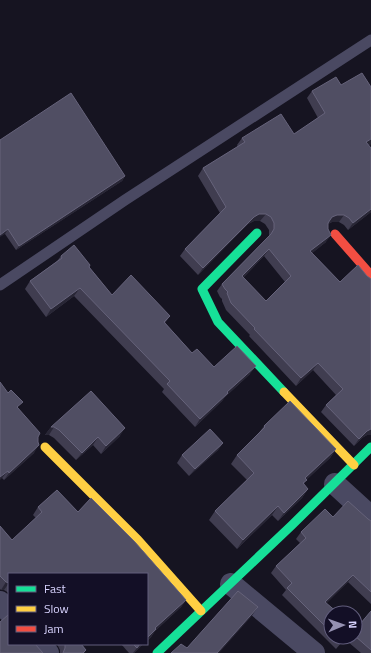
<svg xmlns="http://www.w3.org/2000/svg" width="371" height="653" font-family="'Titillium Web',sans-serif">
  <rect width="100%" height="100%" fill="#161421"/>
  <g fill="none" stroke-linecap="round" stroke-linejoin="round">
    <path stroke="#4a4962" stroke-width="11" d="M 0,285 L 125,200 L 371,40"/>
    <g stroke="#4a4962" stroke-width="22">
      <path d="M 335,484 L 371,517"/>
      <path d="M 231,584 L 314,653"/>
      <path d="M 0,602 L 9,612"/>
      <path d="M 39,644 L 48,653"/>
    </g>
    <g stroke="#16e098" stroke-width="9">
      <path d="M 257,233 L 202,289 L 218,322 L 284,392"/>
      <path d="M 157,653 L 292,525 L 371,447"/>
    </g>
    <g stroke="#ffcf43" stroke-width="9">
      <path d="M 284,392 L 354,465"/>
      <path d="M 45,447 L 138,540 L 201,611"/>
    </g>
    <path stroke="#f24e42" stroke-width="9" d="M 335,234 L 371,275"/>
  </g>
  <g fill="#403d50" fill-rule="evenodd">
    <path d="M 312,91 L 371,144 L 369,145 L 371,212 L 348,230 L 344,225 L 339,222 L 332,222 L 328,224 L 326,242 L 312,253 L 340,282 L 367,276 L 371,279 L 371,435 L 367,435 L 362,438 L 354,446 L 321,412 L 326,405 L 336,395 L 313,370 L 296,386 L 249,336 L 250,335 L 226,310 L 222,301 L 222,299 L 220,297 L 217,291 L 222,284 L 269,236 L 269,230 L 265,224 L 260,221 L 254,221 L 248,224 L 198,275 L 180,256 L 185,249 L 220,213 L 198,176 L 203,168 L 238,147 L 237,145 L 242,138 L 294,134 L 318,118 L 307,98 ZM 264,256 L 285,282 L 266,301 L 243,278 Z"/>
    <path d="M 0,140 L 125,176 L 122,181 L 16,250 L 5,234 Z"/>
    <path d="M 61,256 L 90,265 L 89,267 L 112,295 L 170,316 L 165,323 L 192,353 L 214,367 L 250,374 L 225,397 L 222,401 L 195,427 L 162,392 L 164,389 L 74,296 L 46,317 L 25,289 L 30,281 L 57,261 Z"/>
    <path d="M 18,408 L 38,437 L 34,453 L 4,480 L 2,478 Z"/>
    <path d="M 264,426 L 336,449 L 330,458 L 306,480 L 304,484 L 308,489 L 302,498 L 278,521 L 272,515 L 237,549 L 209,520 L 215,511 L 247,480 L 231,464 L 237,455 L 258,434 Z"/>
    <path d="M 51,427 L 120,436 L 101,454 L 93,445 L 76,460 L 54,438 L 49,435 L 45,435 Z"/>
    <path d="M 223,443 L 218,450 L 189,476 L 177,463 L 182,455 Z"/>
    <path d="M 57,490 L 78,512 L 91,498 L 134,541 L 186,600 L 181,607 L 155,631 L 151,637 L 147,641 L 147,574 L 9,574 L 9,593 L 4,590 L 1,590 L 0,589 L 0,526 L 12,540 L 36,518 L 33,515 L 38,507 Z"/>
    <path d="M 333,517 L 368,519 L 371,521 L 371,604 L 348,582 L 326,603 L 331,613 L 331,637 L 346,637 L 336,649 L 282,595 L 286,590 L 271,573 L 276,566 L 300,543 L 296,539 L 301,532 Z"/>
    <path d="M 371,611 L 371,653 L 361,653 L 347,641 L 349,637 L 355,637 L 355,630 Z"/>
    <path d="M 57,644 L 81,644 L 86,650 L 84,653 L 60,653 L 60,650 Z"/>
    <path d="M 121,644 L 143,644 L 134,653 L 129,653 Z"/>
  </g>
  <g fill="#282635">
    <path d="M 371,139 L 371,144 L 361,150 L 366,142 Z"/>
    <path d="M 125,176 L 122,181 L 16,250 L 19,246 Z"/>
    <path d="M 371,209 L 371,212 L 348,230 L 353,223 Z"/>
    <path d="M 259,214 L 266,214 L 260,221 L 254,221 L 248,224 L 198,275 L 203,268 L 254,217 Z"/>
    <path d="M 337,215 L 344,215 L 339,222 L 332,222 L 327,224 L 332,217 Z"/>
    <path d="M 8,229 L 5,234 L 0,237 L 0,235 Z"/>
    <path d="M 331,235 L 326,242 L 305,259 L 310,251 Z"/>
    <path d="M 269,249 L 264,256 L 237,284 L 242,276 Z"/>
    <path d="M 80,288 L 74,296 L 46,317 L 51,309 Z"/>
    <path d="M 318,363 L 313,370 L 296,386 L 301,378 Z"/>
    <path d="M 256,366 L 250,374 L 225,397 L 222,401 L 195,427 L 200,419 L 227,392 Z"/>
    <path d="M 51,427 L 54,427 L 49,435 L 45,435 Z"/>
    <path d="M 125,428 L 120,436 L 101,454 L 106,446 Z"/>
    <path d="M 371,429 L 371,435 L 367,435 L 362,438 L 354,446 L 359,439 L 367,431 Z"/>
    <path d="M 98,437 L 93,445 L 76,460 L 82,453 Z"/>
    <path d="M 223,443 L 218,450 L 189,476 L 195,469 Z"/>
    <path d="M 39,445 L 34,453 L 4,480 L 9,473 Z"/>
    <path d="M 336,449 L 330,458 L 299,487 L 305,478 Z"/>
    <path d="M 8,471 L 2,478 L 0,480 L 0,477 Z"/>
    <path d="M 308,489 L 302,498 L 278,521 L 284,513 Z"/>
    <path d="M 278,506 L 272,515 L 237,549 L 243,540 Z"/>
    <path d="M 353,575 L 348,582 L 320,610 L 325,602 Z"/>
    <path d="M 6,582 L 9,583 L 4,590 L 1,590 Z"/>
    <path d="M 186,600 L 181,607 L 155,631 L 151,637 L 147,641 L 147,638 L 155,628 Z"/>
    <path d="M 258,607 L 251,617 L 219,653 L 217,653 Z"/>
    <path d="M 140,644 L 143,644 L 134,653 L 133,653 L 137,648 Z"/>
  </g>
  <g fill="#504e63" stroke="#66637b" fill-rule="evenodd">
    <path d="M 362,73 L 371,87 L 371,139 L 366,142 L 371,148 L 371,209 L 353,223 L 349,218 L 344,215 L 337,215 L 332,217 L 328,223 L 328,229 L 331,235 L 310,251 L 340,282 L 358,265 L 367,276 L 371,279 L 371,429 L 367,431 L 359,439 L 326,405 L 343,389 L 318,363 L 301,378 L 254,329 L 255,328 L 231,303 L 227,293 L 228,292 L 225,289 L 222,284 L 271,234 L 274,229 L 274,223 L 271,217 L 266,214 L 259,214 L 254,217 L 203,268 L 185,249 L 226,207 L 203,168 L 245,142 L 242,138 L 281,114 L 294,134 L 325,113 L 312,91 L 336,77 L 341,85 ZM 269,249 L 291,276 L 266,301 L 242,276 Z"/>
    <path d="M 71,93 L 125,176 L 19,246 L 8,229 L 0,235 L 0,140 Z"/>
    <path d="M 74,245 L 90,265 L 89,267 L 112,295 L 131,275 L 170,316 L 164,322 L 192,353 L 197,349 L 214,367 L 237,346 L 256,366 L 227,392 L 228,393 L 200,419 L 167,384 L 170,381 L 80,288 L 51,309 L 30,281 L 62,258 L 61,256 Z"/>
    <path d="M 0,382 L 8,393 L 11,390 L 23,402 L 17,407 L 40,433 L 38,437 L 38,442 L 39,445 L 9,473 L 8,471 L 0,477 Z"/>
    <path d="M 91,391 L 125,428 L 106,446 L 98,437 L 82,453 L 59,430 L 54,427 L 51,427 Z"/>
    <path d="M 290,401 L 336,449 L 305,478 L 307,480 L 303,483 L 308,489 L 284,513 L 278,506 L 243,540 L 215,511 L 254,473 L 237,455 L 265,427 L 264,426 Z"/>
    <path d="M 210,429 L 223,443 L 195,469 L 182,455 Z"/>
    <path d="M 57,490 L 78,512 L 91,498 L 134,541 L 186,600 L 155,628 L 156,629 L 147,638 L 147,574 L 9,574 L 9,583 L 6,582 L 0,576 L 0,526 L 12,540 L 42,512 L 38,507 Z"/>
    <path d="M 348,501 L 368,519 L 371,521 L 371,592 L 353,575 L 325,602 L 338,613 L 331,613 L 331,632 L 287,588 L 292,583 L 276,566 L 306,538 L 301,532 L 325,509 L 333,517 Z"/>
    <path d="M 238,591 L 258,607 L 217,653 L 171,653 L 181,644 L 187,648 Z"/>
    <path d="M 371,611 L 371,650 L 355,636 L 355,630 Z"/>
    <path d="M 8,615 L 9,616 L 9,644 L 35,644 L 43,653 L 0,653 L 0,622 Z"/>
    <path d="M 336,637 L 345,637 L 341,642 Z"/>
    <path d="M 65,644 L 81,644 L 86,650 L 83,653 L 63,653 L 65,648 Z"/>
    <path d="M 133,644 L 140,644 L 137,648 Z"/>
  </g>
  <rect x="8" y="573" width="140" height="72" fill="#130f26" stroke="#625e7d"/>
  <rect x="16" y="586" width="20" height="6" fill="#16e098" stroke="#625e7d"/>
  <text x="44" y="593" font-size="12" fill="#d9d4ff">Fast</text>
  <rect x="16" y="606" width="20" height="6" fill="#ffcf43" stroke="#625e7d"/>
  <text x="44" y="613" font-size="12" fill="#d9d4ff">Slow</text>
  <rect x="16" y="626" width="20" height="6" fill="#f24e42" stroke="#625e7d"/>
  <text x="44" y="633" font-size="12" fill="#d9d4ff">Jam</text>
  <g transform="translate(343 625) rotate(88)"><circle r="19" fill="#130f26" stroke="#625e7d"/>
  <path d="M0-3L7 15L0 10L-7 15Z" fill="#9591b1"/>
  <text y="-6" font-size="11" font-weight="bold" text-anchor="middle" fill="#d9d4ff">N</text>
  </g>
</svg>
